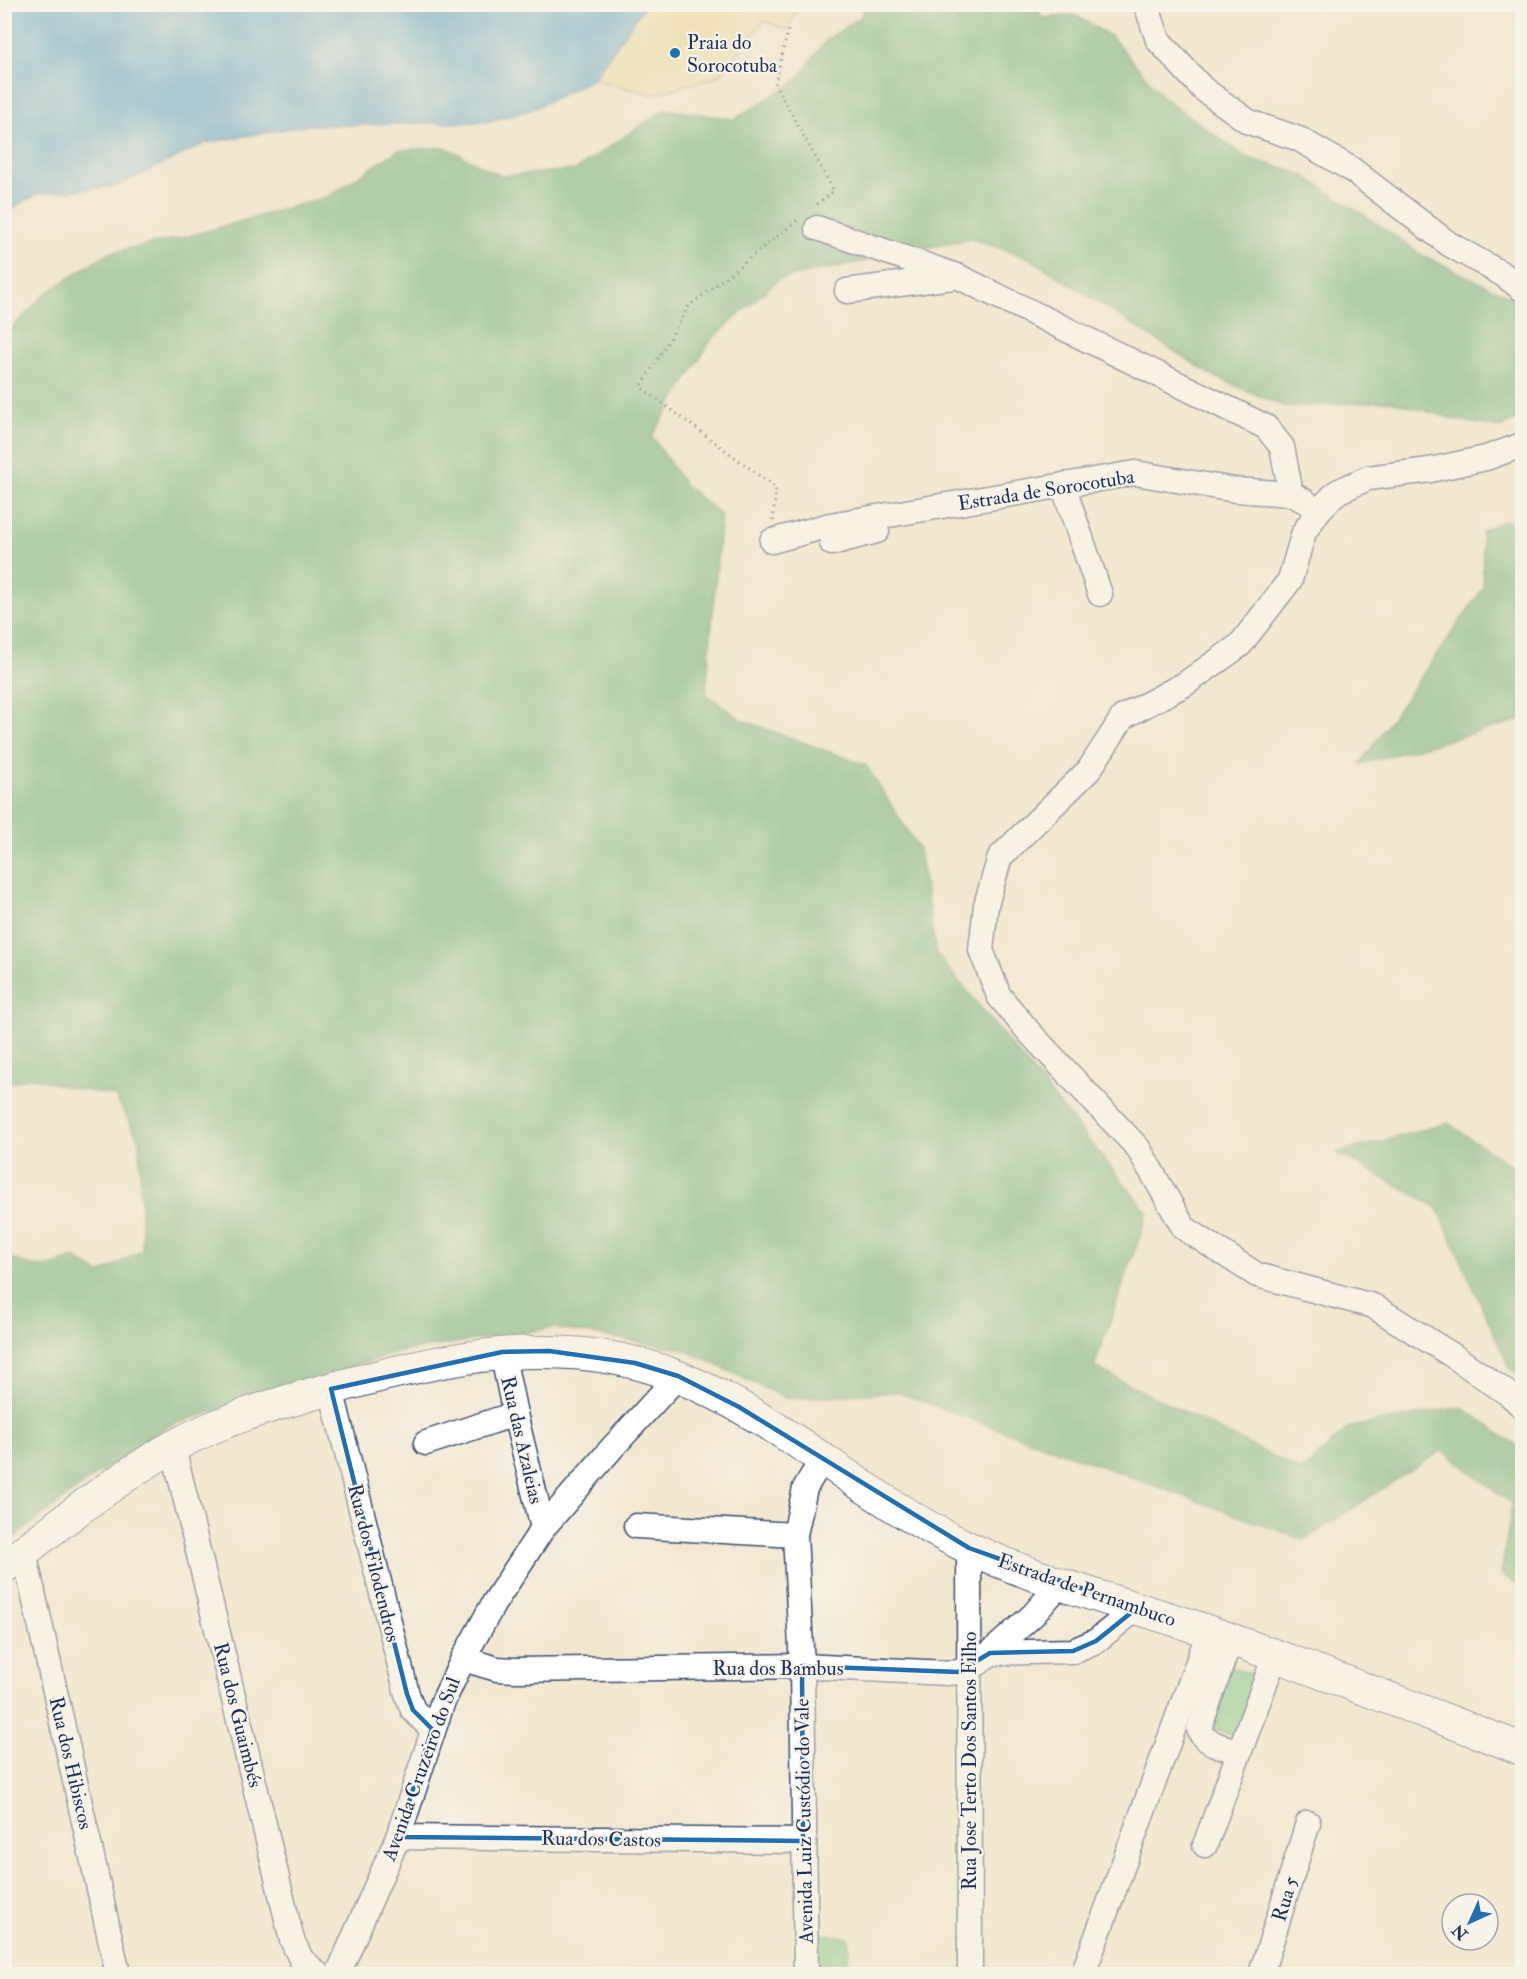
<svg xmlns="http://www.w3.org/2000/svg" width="1527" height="1979" font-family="'IM FELL Double Pica',serif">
  <rect width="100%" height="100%" fill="#f7f3e8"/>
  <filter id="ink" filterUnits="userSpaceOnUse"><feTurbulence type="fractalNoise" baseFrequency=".0167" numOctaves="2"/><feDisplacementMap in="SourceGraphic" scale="12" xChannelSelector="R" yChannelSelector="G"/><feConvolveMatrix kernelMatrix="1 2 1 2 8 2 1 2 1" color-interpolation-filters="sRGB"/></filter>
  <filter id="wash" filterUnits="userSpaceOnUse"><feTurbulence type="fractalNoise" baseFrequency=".008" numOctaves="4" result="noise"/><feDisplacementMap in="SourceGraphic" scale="24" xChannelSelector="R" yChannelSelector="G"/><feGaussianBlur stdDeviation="1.35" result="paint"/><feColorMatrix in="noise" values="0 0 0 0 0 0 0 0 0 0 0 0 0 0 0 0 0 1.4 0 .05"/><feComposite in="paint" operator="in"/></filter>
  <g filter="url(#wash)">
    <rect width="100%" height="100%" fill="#f2e7cf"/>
    <g fill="#79cb8d" stroke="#4a7d76" stroke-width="1.5">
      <path d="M 1223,1665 L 1260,1676 L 1237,1737 L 1203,1724 Z"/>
      <path d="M 807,1932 L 849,1938 L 848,1974 L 807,1974 Z"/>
    </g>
    <g fill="#62af78" stroke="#3e6f6b" stroke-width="1.5">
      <path d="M 1032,4 L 1044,18 L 1075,15 L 1112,37 L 1164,98 L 1246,157 L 1301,174 L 1379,225 L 1424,256 L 1516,299 L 1522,305 L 1522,417 L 1500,428 L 1457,420 L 1391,401 L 1285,407 L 1213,376 L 1029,258 L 970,239 L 779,279 L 712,339 L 652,436 L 684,484 L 721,515 L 706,694 L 742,720 L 866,765 L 919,849 L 936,953 L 1148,1213 L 1094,1367 L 1302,1471 L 1349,1427 L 1462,1407 L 1522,1450 L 1522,1588 L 1501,1574 L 1512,1504 L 1442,1450 L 1304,1540 L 897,1392 L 787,1399 L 683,1349 L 553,1328 L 404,1351 L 168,1426 L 89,1480 L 5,1544 L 5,1255 C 38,1271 41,1269 75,1258 L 100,1274 L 142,1250 L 139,1140 L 115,1096 L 63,1086 L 32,1077 L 5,1084 L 5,335 L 46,293 L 108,253 L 189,236 L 329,196 L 398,150 L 445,147 L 501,176 L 575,170 L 665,109 L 735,119 L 797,80 L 826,40 L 862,16 L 862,5 Z"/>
      <path d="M 1505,520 L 1522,526 L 1522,720 L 1360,764 L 1483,588 L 1482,531 Z"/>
      <path d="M 1448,1123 L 1522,1173 L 1522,1376 L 1510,1369 L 1437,1207 L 1337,1153 Z"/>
    </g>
    <path fill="#eeda9e" stroke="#84847e" stroke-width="1.5" d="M 645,5 L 799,5 L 788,30 L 764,21 L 719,76 L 653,95 L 593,79 Z"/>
    <path fill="#55a4cf" stroke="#386a96" stroke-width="1.5" d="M 5,4 L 645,4 L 645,5 L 593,79 L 531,110 L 487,122 L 352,125 L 309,125 L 206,143 L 117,186 L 38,194 L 19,204 L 5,216 Z"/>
  </g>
  <g filter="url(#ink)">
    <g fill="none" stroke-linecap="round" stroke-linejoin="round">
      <g stroke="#3b4b6f" stroke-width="27">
        <g id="minor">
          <path d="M 1146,4 L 1158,40 L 1203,89 L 1249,122 L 1299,139 L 1351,169 L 1449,244 L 1504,275 L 1522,289"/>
          <path d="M 817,228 L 957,276 L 1266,427 L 1282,447 L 1291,494"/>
          <path d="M 847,291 L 952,277"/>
          <path d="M 1522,445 L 1486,458 L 1430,470 L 1368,478 L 1337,492 L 1320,509 L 1304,532 L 1290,580 L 1240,645 L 1185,684 L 1123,717 L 1089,770 L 1000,857 L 986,905 L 981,950 L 999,996 L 1029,1032 L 1138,1148 L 1184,1228 L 1257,1275 L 1373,1306 L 1452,1355 L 1510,1395 L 1522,1406"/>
          <path d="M 1063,485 L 1100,594"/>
          <path d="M 772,541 L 830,525 L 1135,473 L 1235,490 L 1291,494 L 1305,501"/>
          <path d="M 832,543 L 877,531"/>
          <path d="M 502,1352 L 515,1414 L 543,1528"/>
          <path d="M 331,1389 L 407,1694 L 413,1710 L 432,1729"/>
          <path d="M 426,1443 L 515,1414"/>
          <path d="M 173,1447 L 292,1940 L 301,1959 L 318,1974"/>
          <path d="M 636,1526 L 795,1535"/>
          <path d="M 969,1548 L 970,1974"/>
          <path d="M 24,1552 L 118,1974"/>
          <path d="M 1230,1640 L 1199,1729 C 1203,1744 1225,1747 1238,1751"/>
          <path d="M 990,1653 L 1073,1651 L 1096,1641 L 1137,1608"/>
          <path d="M 463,1659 L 497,1669 L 515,1670 L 802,1666 L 947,1673 L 958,1672 L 979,1663 L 1033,1615 L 1060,1584"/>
          <path d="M 398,1837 L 803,1841"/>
          <path d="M 1205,1845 L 1275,1656"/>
          <path d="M 338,1974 L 398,1837 L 442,1704 L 463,1659 L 494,1603 L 543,1528 L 612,1448 L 678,1376"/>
          <path d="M 806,1974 L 802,1666 L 795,1535 L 805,1488 L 823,1458"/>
          <path d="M 1083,1974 L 1209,1632"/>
          <path d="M 1261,1974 L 1308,1823"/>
        </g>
      </g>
      <g stroke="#3b4b6f" stroke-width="34">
        <path id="major" d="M 4,1567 C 59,1524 114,1480 174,1446 C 223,1419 276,1404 330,1389 C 445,1357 565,1330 681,1378 C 784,1420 867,1500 967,1547 C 1044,1584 1130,1604 1210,1632 C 1315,1669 1419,1710 1522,1749"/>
      </g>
      <g stroke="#3b4b6f" stroke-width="3" stroke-dasharray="1.5 4.5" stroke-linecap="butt">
        <path d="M 788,30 L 775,84 L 834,191 L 815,206"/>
        <path d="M 773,521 L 776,488 L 641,387 L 689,306 L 798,220"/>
      </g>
      <use href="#minor" stroke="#fff" stroke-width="24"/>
      <use href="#major" stroke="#fff" stroke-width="32"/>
    </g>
  </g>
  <path d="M0 0H1527V1979H0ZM 549,1351 L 635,1363 L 678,1376 L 739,1407 L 969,1548 L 1137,1608 L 1096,1641 L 1073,1651 L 990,1653 L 958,1672 L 802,1666 L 803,1841 L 398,1837 L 432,1729 L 413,1710 L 407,1694 L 331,1389 L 502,1352 Z" fill="#f2e7cf" fill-opacity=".55" fill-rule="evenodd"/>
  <path fill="none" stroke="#1f6fb2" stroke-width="4.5" stroke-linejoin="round" d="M 549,1351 L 635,1363 L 678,1376 L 739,1407 L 969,1548 L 1137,1608 L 1096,1641 L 1073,1651 L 990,1653 L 958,1672 L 802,1666 L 803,1841 L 398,1837 L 432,1729 L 413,1710 L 407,1694 L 331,1389 L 502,1352 Z"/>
  <circle fill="#1f6fb2" stroke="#f7f3e8" stroke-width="2" cx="675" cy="53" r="6"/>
  <g text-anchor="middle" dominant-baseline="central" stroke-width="4.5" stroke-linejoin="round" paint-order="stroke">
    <g font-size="20" fill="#1b2f5e" stroke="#f7f3e8" text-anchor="start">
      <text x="687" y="42">Praia do<tspan x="687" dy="23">Sorocotuba</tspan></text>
    </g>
    <g font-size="20" fill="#1b2f5e" stroke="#f7f3e8">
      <text transform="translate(1046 490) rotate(-9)">Estrada de Sorocotuba</text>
      <text transform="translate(522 1440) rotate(77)">Rua das Azaleias</text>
      <text transform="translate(374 1563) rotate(76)">Rua dos Filodendros</text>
      <text transform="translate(1087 1590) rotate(19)">Estrada de Pernambuco</text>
      <text x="778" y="1668">Rua dos Bambus</text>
      <text transform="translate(238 1715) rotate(76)">Rua dos Guaimbés</text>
      <text transform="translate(969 1761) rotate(-90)">Rua Jose Terto Dos Santos Filho</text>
      <text transform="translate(71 1763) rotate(77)">Rua dos Hibiscos</text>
      <text transform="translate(421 1769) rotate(-70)">Avenida Cruzeiro do Sul</text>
      <text transform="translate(804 1821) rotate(-91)">Avenida Luiz Custódio do Vale</text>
      <text transform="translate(601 1839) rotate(1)">Rua dos Castos</text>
      <text transform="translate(1285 1899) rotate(-73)">Rua 5</text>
    </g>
  </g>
  <rect width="1527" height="1979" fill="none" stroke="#f7f3e8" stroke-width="24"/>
  <g transform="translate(1470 1922) rotate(225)"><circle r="28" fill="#f7f3e8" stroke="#9fa5b1" stroke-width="1.5"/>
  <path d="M0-4.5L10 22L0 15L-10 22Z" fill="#1f6fb2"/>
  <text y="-9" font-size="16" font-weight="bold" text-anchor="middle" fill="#1b2f5e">N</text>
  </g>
</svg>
